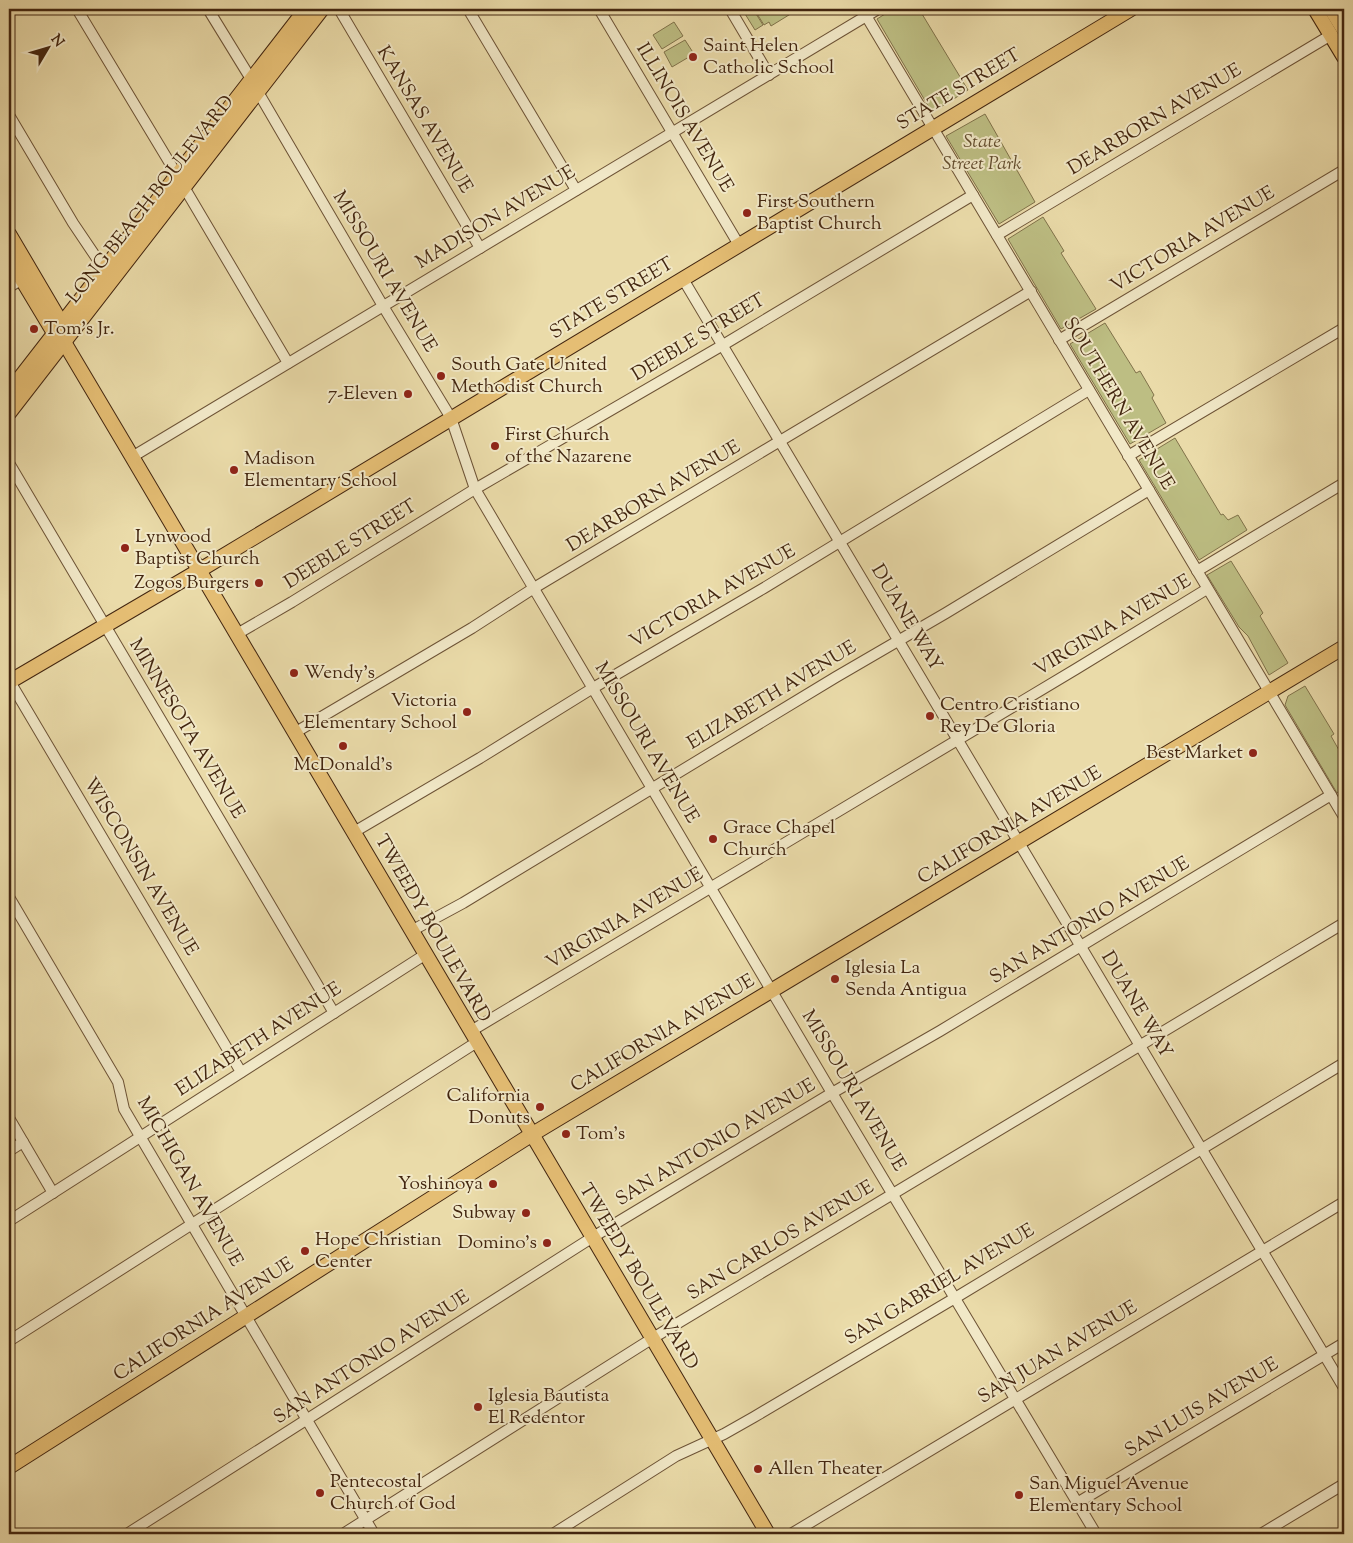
<svg xmlns="http://www.w3.org/2000/svg" width="1353" height="1543" font-family="'Sorts Mill Goudy',serif">
  <rect width="100%" height="100%" fill="#eadba9"/>
  <filter id="stains"><feTurbulence type="fractalNoise" baseFrequency=".004" numOctaves="4"/><feColorMatrix values="0 0 0 0 .2 0 0 0 0 .09 0 0 0 0 .02 0 0 0 .5 -.17"/></filter>
  <radialGradient id="worn" r=".72"><stop offset=".6" stop-color="#630" stop-opacity="0"/><stop offset="1" stop-color="#630" stop-opacity=".3"/></radialGradient>
  <g fill="#bdbe83" stroke="#80724a">
    <path d="M 742,9 L 753,9 L 763,25 L 755,30 Z"/>
    <path d="M 754,9 L 796,9 L 797,10 L 771,26 L 769,22 L 764,25 Z"/>
    <path d="M 893,9 L 919,9 L 968,90 L 936,110 L 930,109 L 877,19 Z"/>
    <path d="M 674,22 L 683,36 L 662,49 L 653,35 Z"/>
    <path d="M 685,40 L 694,54 L 672,67 L 664,52 Z"/>
    <path d="M 985,114 L 1035,202 L 999,224 L 946,136 Z"/>
    <path d="M 1043,217 L 1064,251 L 1061,253 L 1096,309 L 1061,329 L 1008,239 Z"/>
    <path d="M 1105,323 L 1136,373 L 1140,371 L 1154,395 L 1152,398 L 1166,423 L 1130,444 L 1070,344 Z"/>
    <path d="M 1175,438 L 1221,515 L 1223,514 L 1228,520 L 1238,515 L 1247,530 L 1199,560 L 1139,460 Z"/>
    <path d="M 1231,561 L 1263,613 L 1260,616 L 1288,663 L 1269,675 L 1248,636 L 1239,627 L 1207,575 Z"/>
    <path d="M 1305,686 L 1334,734 L 1331,736 L 1344,759 L 1344,789 L 1337,793 L 1285,705 L 1288,696 Z"/>
  </g>
  <g fill="none" stroke-linecap="round" stroke-linejoin="round">
    <g stroke="#6d5336" stroke-width="12">
      <g id="minor">
        <path d="M 77,9 L 177,175"/>
        <path d="M 208,9 L 251,79"/>
        <path d="M 339,9 L 480,248"/>
        <path d="M 468,9 L 576,190"/>
        <path d="M 599,9 L 739,245"/>
        <path d="M 730,9 L 769,75"/>
        <path d="M 862,9 L 1344,817"/>
        <path d="M 258,92 L 383,306 L 451,418 L 475,489 L 832,1093 L 1096,1534"/>
        <path d="M 9,115 L 73,223 L 104,269"/>
        <path d="M 184,187 L 288,363"/>
        <path d="M 997,235 L 1331,35"/>
        <path d="M 683,279 L 1344,1388"/>
        <path d="M 9,287 L 21,280"/>
        <path d="M 1059,340 L 1344,170"/>
        <path d="M 1128,456 L 1344,328"/>
        <path d="M 132,457 L 878,9"/>
        <path d="M 9,463 L 334,1013"/>
        <path d="M 1197,571 L 1344,483"/>
        <path d="M 237,634 L 292,602 L 475,489 L 723,345 L 973,195"/>
        <path d="M 9,680 L 241,1072"/>
        <path d="M 296,732 L 472,628 L 534,588 L 1031,291"/>
        <path d="M 354,832 L 480,758 L 593,688 L 764,588 L 1089,390"/>
        <path d="M 9,897 L 118,1082 L 124,1109 L 374,1534"/>
        <path d="M 413,930 L 463,903 L 836,677 L 946,613 L 1149,490"/>
        <path d="M 471,1031 L 1076,669 L 1207,589"/>
        <path d="M 9,1118 L 53,1193"/>
        <path d="M 9,1151 L 23,1142"/>
        <path d="M 9,1221 L 426,954"/>
        <path d="M 9,1341 L 477,1042"/>
        <path d="M 1077,1503 L 1344,1343"/>
        <path d="M 127,1534 L 593,1237 L 832,1093 L 940,1031 L 1331,795"/>
        <path d="M 343,1534 L 653,1338 L 1344,923"/>
        <path d="M 553,1534 L 676,1456 L 724,1434 L 754,1417 L 955,1298 L 1344,1063"/>
        <path d="M 791,1534 L 1344,1202"/>
        <path d="M 1261,1534 L 1344,1484"/>
      </g>
    </g>
    <g stroke="#432610" stroke-width="16">
      <g id="major">
        <path d="M 1315,9 L 1344,57"/>
        <path d="M 1331,9 L 1344,30"/>
        <path d="M 9,234 L 62,324 L 63,331"/>
        <path d="M 9,258 L 54,333 L 64,342 L 121,438 L 768,1534"/>
        <path d="M 9,392 L 306,9"/>
        <path d="M 9,413 L 322,9"/>
        <path d="M 9,682 L 200,570 L 1131,9"/>
        <path d="M 9,1467 L 531,1135 L 1344,647"/>
      </g>
    </g>
    <use href="#minor" stroke="#f1e8c7" stroke-width="10"/>
    <use href="#major" stroke="#e5be74" stroke-width="14"/>
  </g>
  <g fill="#8f2418" stroke="#f1e8c7" stroke-width="2">
    <circle cx="693" cy="57" r="5"/>
    <circle cx="747" cy="213" r="5"/>
    <circle cx="34" cy="329" r="5"/>
    <circle cx="441" cy="376" r="5"/>
    <circle cx="408" cy="394" r="5"/>
    <circle cx="495" cy="446" r="5"/>
    <circle cx="234" cy="470" r="5"/>
    <circle cx="125" cy="548" r="5"/>
    <circle cx="259" cy="583" r="5"/>
    <circle cx="294" cy="673" r="5"/>
    <circle cx="467" cy="712" r="5"/>
    <circle cx="930" cy="716" r="5"/>
    <circle cx="343" cy="746" r="5"/>
    <circle cx="1253" cy="753" r="5"/>
    <circle cx="713" cy="839" r="5"/>
    <circle cx="835" cy="979" r="5"/>
    <circle cx="540" cy="1107" r="5"/>
    <circle cx="566" cy="1134" r="5"/>
    <circle cx="493" cy="1184" r="5"/>
    <circle cx="526" cy="1213" r="5"/>
    <circle cx="547" cy="1243" r="5"/>
    <circle cx="305" cy="1251" r="5"/>
    <circle cx="478" cy="1407" r="5"/>
    <circle cx="758" cy="1469" r="5"/>
    <circle cx="320" cy="1493" r="5"/>
    <circle cx="1019" cy="1495" r="5"/>
  </g>
  <g text-anchor="middle" dominant-baseline="central" stroke-width="4" stroke-linejoin="round" paint-order="stroke">
    <g font-size="19" fill="#432610" stroke="#f1e8c7" text-anchor="start">
      <text x="703" y="46">Saint Helen<tspan x="703" dy="22">Catholic School</tspan></text>
      <text x="757" y="202">First Southern<tspan x="757" dy="22">Baptist Church</tspan></text>
      <text x="44" y="329">Tom's Jr.</text>
      <text x="451" y="365">South Gate United<tspan x="451" dy="22">Methodist Church</tspan></text>
      <text x="398" y="394" text-anchor="end">7-Eleven</text>
      <text x="505" y="435">First Church<tspan x="505" dy="22">of the Nazarene</tspan></text>
      <text x="244" y="459">Madison<tspan x="244" dy="22">Elementary School</tspan></text>
      <text x="135" y="537">Lynwood<tspan x="135" dy="22">Baptist Church</tspan></text>
      <text x="249" y="583" text-anchor="end">Zogos Burgers</text>
      <text x="304" y="673">Wendy's</text>
      <text x="457" y="701" text-anchor="end">Victoria<tspan x="457" dy="22">Elementary School</tspan></text>
      <text x="940" y="705">Centro Cristiano<tspan x="940" dy="22">Rey De Gloria</tspan></text>
      <text x="1243" y="753" text-anchor="end">Best Market</text>
      <text x="343" y="765" text-anchor="middle">McDonald's</text>
      <text x="723" y="828">Grace Chapel<tspan x="723" dy="22">Church</tspan></text>
      <text x="845" y="968">Iglesia La<tspan x="845" dy="22">Senda Antigua</tspan></text>
      <text x="530" y="1096" text-anchor="end">California<tspan x="530" dy="22">Donuts</tspan></text>
      <text x="576" y="1134">Tom's</text>
      <text x="483" y="1184" text-anchor="end">Yoshinoya</text>
      <text x="516" y="1213" text-anchor="end">Subway</text>
      <text x="315" y="1240">Hope Christian<tspan x="315" dy="22">Center</tspan></text>
      <text x="537" y="1243" text-anchor="end">Domino's</text>
      <text x="488" y="1396">Iglesia Bautista<tspan x="488" dy="22">El Redentor</tspan></text>
      <text x="768" y="1469">Allen Theater</text>
      <text x="330" y="1482">Pentecostal<tspan x="330" dy="22">Church of God</tspan></text>
      <text x="1029" y="1484">San Miguel Avenue<tspan x="1029" dy="22">Elementary School</tspan></text>
    </g>
    <g font-size="19" fill="#432610" stroke="#f1e8c7">
      <text transform="translate(959 90) rotate(-31)">STATE STREET</text>
      <text transform="translate(684 118) rotate(59)">ILLINOIS AVENUE</text>
      <text transform="translate(424 120) rotate(59)">KANSAS AVENUE</text>
      <text transform="translate(1155 120) rotate(-31)">DEARBORN AVENUE</text>
      <text transform="translate(151 200) rotate(-52)">LONG BEACH BOULEVARD</text>
      <text transform="translate(496 218) rotate(-31)">MADISON AVENUE</text>
      <text transform="translate(1193 240) rotate(-31)">VICTORIA AVENUE</text>
      <text transform="translate(384 272) rotate(59)">MISSOURI AVENUE</text>
      <text transform="translate(612 299) rotate(-31)">STATE STREET</text>
      <text transform="translate(699 338) rotate(-31)">DEEBLE STREET</text>
      <text transform="translate(1118 404) rotate(59)">SOUTHERN AVENUE</text>
      <text transform="translate(654 497) rotate(-31)">DEARBORN AVENUE</text>
      <text transform="translate(351 545) rotate(-32)">DEEBLE STREET</text>
      <text transform="translate(713 597) rotate(-30)">VICTORIA AVENUE</text>
      <text transform="translate(906 618) rotate(59)">DUANE WAY</text>
      <text transform="translate(1113 626) rotate(-31)">VIRGINIA AVENUE</text>
      <text transform="translate(772 696) rotate(-31)">ELIZABETH AVENUE</text>
      <text transform="translate(186 729) rotate(59)">MINNESOTA AVENUE</text>
      <text transform="translate(646 743) rotate(59)">MISSOURI AVENUE</text>
      <text transform="translate(1010 826) rotate(-31)">CALIFORNIA AVENUE</text>
      <text transform="translate(140 867) rotate(59)">WISCONSIN AVENUE</text>
      <text transform="translate(625 919) rotate(-31)">VIRGINIA AVENUE</text>
      <text transform="translate(1090 921) rotate(-31)">SAN ANTONIO AVENUE</text>
      <text transform="translate(432 929) rotate(60)">TWEEDY BOULEVARD</text>
      <text transform="translate(1136 1005) rotate(59)">DUANE WAY</text>
      <text transform="translate(663 1034) rotate(-31)">CALIFORNIA AVENUE</text>
      <text transform="translate(259 1040) rotate(-33)">ELIZABETH AVENUE</text>
      <text transform="translate(853 1091) rotate(59)">MISSOURI AVENUE</text>
      <text transform="translate(716 1143) rotate(-31)">SAN ANTONIO AVENUE</text>
      <text transform="translate(189 1182) rotate(60)">MICHIGAN AVENUE</text>
      <text transform="translate(781 1241) rotate(-31)">SAN CARLOS AVENUE</text>
      <text transform="translate(638 1277) rotate(59)">TWEEDY BOULEVARD</text>
      <text transform="translate(940 1285) rotate(-31)">SAN GABRIEL AVENUE</text>
      <text transform="translate(204 1320) rotate(-33)">CALIFORNIA AVENUE</text>
      <text transform="translate(1058 1353) rotate(-31)">SAN JUAN AVENUE</text>
      <text transform="translate(372 1358) rotate(-33)">SAN ANTONIO AVENUE</text>
      <text transform="translate(1202 1408) rotate(-31)">SAN LUIS AVENUE</text>
    </g>
    <g font-size="19" font-style="italic" fill="#624c2d" stroke="#f1e8c7">
      <text x="982" y="142">State<tspan x="982" dy="22">Street Park</tspan></text>
    </g>
  </g>
  <rect width="1353" height="1543" fill="none" stroke="#eadba9" stroke-width="30"/>
  <rect x="10" y="10" width="1333" height="1523" fill="none" stroke="#432610" stroke-width="2.5"/>
  <rect x="15" y="15" width="1323" height="1513" fill="none" stroke="#432610"/>
  <g transform="translate(48 48) rotate(52)" stroke="#f1e8c7" stroke-width="4" paint-order="stroke">
  <path d="M0-4L9 19L0 12L-9 19Z" fill="#432610"/>
  <text y="-8" font-size="14" font-weight="bold" text-anchor="middle" fill="#432610">N</text>
  </g>
  <rect width="100%" height="100%" filter="url(#stains)"/>
  <rect width="100%" height="100%" fill="url(#worn)"/>
</svg>
